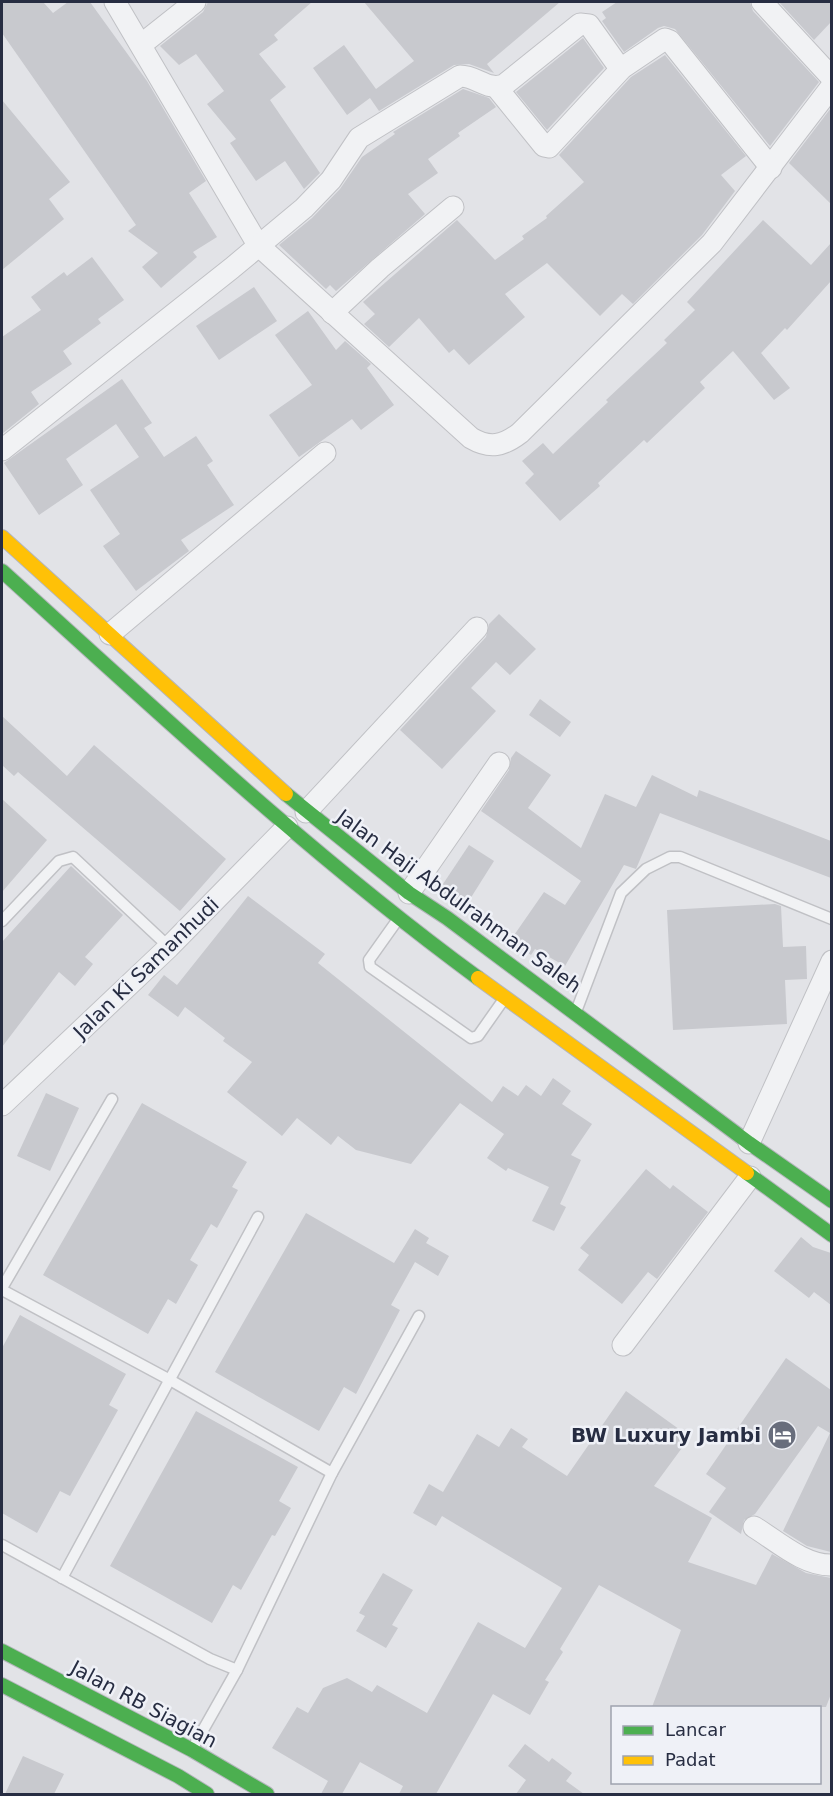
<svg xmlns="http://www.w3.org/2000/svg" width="833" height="1796" font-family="'DejaVu Sans',sans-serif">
  <rect width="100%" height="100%" fill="#e2e3e7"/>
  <g fill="#c8c9ce">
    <path d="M 2,2 L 43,2 L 53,13 L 68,2 L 90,2 L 147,81 L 206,181 L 189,193 L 217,237 L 193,252 L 197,257 L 161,288 L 142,267 L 158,253 L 128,231 L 136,225 L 2,33 Z"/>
    <path d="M 208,2 L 312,2 L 274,35 L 278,40 L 259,54 L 286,87 L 270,100 L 320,173 L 304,189 L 285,161 L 256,181 L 230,143 L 236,139 L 207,104 L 224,91 L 196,54 L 179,65 L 160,46 L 203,12 Z"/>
    <path d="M 364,2 L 560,2 L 487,64 L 494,73 L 469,64 L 454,65 L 379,111 L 370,98 L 347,115 L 313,68 L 344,45 L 376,89 L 414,61 Z"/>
    <path d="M 617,2 L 750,2 L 753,11 L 819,82 L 770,146 L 675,29 L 664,26 L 658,28 L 624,52 L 602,21 L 606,18 L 602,12 Z"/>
    <path d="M 779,2 L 831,2 L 831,22 L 814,40 Z"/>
    <path d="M 583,38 L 604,68 L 547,130 L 516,92 Z"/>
    <path d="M 665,55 L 746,156 L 721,175 L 735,191 L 702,235 L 633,304 L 622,294 L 600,316 L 547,263 L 505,294 L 525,317 L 469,365 L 454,349 L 449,353 L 419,318 L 389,347 L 364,324 L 375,314 L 363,302 L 457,220 L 495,260 L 524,239 L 522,236 L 547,218 L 546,216 L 584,182 L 559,155 L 631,77 Z"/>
    <path d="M 463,89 L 489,98 L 496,107 L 458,133 L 460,136 L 428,159 L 438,173 L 408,194 L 425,214 L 336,291 L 330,285 L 326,289 L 279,245 L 312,218 L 340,189 L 362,157 L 395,134 L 393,132 Z"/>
    <path d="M 2,100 L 70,182 L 49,199 L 64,219 L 2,270 Z"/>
    <path d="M 831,108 L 831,204 L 789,163 Z"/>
    <path d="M 763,220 L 811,265 L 831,243 L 831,281 L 787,330 L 785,328 L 761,353 L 790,388 L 774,400 L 733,351 L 700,382 L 705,388 L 647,443 L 644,440 L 598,483 L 600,486 L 560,521 L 525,483 L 534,474 L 522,461 L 543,443 L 553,454 L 608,402 L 606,400 L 667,343 L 664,340 L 695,310 L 687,302 Z"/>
    <path d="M 92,257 L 124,300 L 98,319 L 101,323 L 63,351 L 72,364 L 31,392 L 39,404 L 2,434 L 2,337 L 41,310 L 31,297 L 64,272 L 67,276 Z"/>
    <path d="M 254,287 L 277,321 L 219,360 L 196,326 Z"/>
    <path d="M 308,311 L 336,350 L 345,341 L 371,364 L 367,368 L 394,405 L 361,430 L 352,419 L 299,457 L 269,415 L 312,385 L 275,335 Z"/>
    <path d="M 122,379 L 152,423 L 144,428 L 164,457 L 196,436 L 213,461 L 207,465 L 234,505 L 181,540 L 189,551 L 136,591 L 103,546 L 120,534 L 90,490 L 139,457 L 116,424 L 66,459 L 83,485 L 39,515 L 4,463 Z"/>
    <path d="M 499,614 L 536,649 L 510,675 L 496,662 L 471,688 L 496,711 L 442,769 L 400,730 L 486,637 L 489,624 Z"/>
    <path d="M 540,699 L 571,722 L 560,737 L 529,715 Z"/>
    <path d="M 2,716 L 67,776 L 94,745 L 226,859 L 180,911 L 18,772 L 14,776 L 2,765 Z"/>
    <path d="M 516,751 L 551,775 L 528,808 L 581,848 L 605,794 L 636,807 L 652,775 L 697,797 L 699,790 L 831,841 L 831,878 L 660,813 L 636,869 L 624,865 L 565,966 L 535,949 L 531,955 L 510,941 L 544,892 L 565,905 L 581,881 L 481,811 L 509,770 L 511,758 Z"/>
    <path d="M 2,799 L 47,840 L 2,892 Z"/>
    <path d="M 469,845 L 494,861 L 465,907 L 439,890 Z"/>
    <path d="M 71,866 L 123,915 L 85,957 L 93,964 L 75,986 L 59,972 L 2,1047 L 2,942 Z"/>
    <path d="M 248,896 L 325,954 L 318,963 L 492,1102 L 503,1086 L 518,1096 L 526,1085 L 541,1096 L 553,1078 L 571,1091 L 562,1104 L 592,1124 L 571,1155 L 581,1160 L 560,1204 L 566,1207 L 554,1231 L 532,1221 L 549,1187 L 508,1168 L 506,1171 L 487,1158 L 504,1134 L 460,1103 L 411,1164 L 356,1150 L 338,1136 L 331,1145 L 297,1118 L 282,1136 L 227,1092 L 252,1062 L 223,1041 L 225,1038 L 185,1007 L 178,1017 L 148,995 L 164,975 L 177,985 Z"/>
    <path d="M 775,904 L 781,906 L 783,947 L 806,946 L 807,979 L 785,980 L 787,1024 L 673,1030 L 667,910 Z"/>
    <path d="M 46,1093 L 79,1108 L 50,1171 L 17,1156 Z"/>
    <path d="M 142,1103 L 247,1162 L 232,1187 L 238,1190 L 217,1228 L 211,1224 L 190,1260 L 198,1265 L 176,1304 L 168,1299 L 148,1334 L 43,1275 Z"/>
    <path d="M 646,1169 L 670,1189 L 673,1185 L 708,1212 L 657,1279 L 648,1272 L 622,1304 L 578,1270 L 589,1255 L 580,1248 Z"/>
    <path d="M 306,1213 L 394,1263 L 415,1229 L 429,1238 L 426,1243 L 449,1256 L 438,1276 L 415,1262 L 391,1305 L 400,1310 L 356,1394 L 344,1387 L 319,1431 L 215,1372 Z"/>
    <path d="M 801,1237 L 813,1247 L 831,1253 L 831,1305 L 814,1292 L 809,1298 L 774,1271 Z"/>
    <path d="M 20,1315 L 126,1374 L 109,1405 L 118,1410 L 70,1496 L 60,1491 L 37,1533 L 2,1513 L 2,1348 Z"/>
    <path d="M 786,1358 L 831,1390 L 831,1552 L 807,1546 L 783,1531 L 830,1433 L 818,1426 L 755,1514 L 744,1520 L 741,1534 L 709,1512 L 726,1488 L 706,1474 Z"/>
    <path d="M 626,1391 L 690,1437 L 654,1486 L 712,1518 L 688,1562 L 756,1585 L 772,1554 L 806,1573 L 831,1578 L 831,1694 L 826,1707 L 652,1707 L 681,1630 L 599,1585 L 560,1649 L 563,1652 L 545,1680 L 549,1682 L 530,1715 L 493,1694 L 436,1794 L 399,1794 L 403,1786 L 360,1762 L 342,1794 L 321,1794 L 328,1781 L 272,1748 L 297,1707 L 308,1713 L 323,1688 L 347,1678 L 372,1692 L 377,1685 L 427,1713 L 478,1622 L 525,1648 L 562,1588 L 442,1516 L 436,1526 L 413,1513 L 429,1484 L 443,1492 L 477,1434 L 499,1447 L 511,1428 L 528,1439 L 522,1447 L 567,1476 Z"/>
    <path d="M 196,1411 L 298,1467 L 279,1501 L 291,1508 L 275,1536 L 272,1535 L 241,1590 L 233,1585 L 212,1623 L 110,1566 Z"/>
    <path d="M 383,1573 L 413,1590 L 392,1625 L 398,1628 L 386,1648 L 356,1631 L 365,1616 L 359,1613 Z"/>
    <path d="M 525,1744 L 549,1762 L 552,1758 L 572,1773 L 566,1781 L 584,1794 L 516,1794 L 526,1780 L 508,1766 Z"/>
    <path d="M 23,1756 L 64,1774 L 54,1794 L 5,1794 Z"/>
  </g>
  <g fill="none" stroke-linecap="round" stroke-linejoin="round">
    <g stroke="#c0c1c5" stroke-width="13">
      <g id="lane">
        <path d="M 2,921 L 59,861 L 73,857 L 169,947"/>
        <path d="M 396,922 L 369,960 L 370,967 L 471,1038 L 478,1036 L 504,999"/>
        <path d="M 577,1009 L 621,893 L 646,869 L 670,857 L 680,857 L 832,919"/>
        <path d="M 2,1288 L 112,1099"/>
        <path d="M 2,1290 L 170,1380 L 332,1473"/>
        <path d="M 2,1545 L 210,1659 L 237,1670"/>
        <path d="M 62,1578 L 258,1217"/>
        <path d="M 194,1746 L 237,1670 L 332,1473 L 419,1316"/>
      </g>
    </g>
    <g stroke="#c0c1c5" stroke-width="23">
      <g id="street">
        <path d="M 115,2 L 258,245 L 471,438 C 490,449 503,446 520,433 L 712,243 L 832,86"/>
        <path d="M 762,2 L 832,78"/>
        <path d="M 142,44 L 195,2"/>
        <path d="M 497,88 L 544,146 L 549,147 L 622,68"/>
        <path d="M 332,313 L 380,268 L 453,207"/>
        <path d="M 2,450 L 232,268 L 304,208 L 331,180 L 359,138 L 460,76 C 477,76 487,91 504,85 L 580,24 L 589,25 L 619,67 L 625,66 L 665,39 L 670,41 L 771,168"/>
        <path d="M 110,634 L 325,453"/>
        <path d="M 306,812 L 477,628"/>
        <path d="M 409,893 L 499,763"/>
        <path d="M 2,1105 L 169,947 L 287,827"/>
        <path d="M 749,1143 L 832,961"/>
        <path d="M 623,1345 L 750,1177"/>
        <path d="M 754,1527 C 777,1541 804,1566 832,1565"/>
      </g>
    </g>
    <g stroke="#b4b6bc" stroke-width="16">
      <g id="fast">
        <path d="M 2,571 C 157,711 309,854 478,978"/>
        <path d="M 286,794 L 409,893 L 447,918 L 749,1143 L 832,1201"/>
        <path d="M 747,1173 L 832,1235"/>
        <path d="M 2,1651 L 192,1750 L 267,1794"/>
        <path d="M 2,1685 L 178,1776 L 207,1794"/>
      </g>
    </g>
    <g stroke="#b4b6bc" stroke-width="16">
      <g id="slow">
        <path d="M 2,537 L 286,794"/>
        <path d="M 478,978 L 747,1173"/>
      </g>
    </g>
    <use href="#lane" stroke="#f1f2f4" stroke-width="10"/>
    <use href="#street" stroke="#f1f2f4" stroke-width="21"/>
    <use href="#fast" stroke="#4caf50" stroke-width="14"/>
    <use href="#slow" stroke="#ffc107" stroke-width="14"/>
  </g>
  <defs>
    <g id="hotel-disc" transform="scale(1.5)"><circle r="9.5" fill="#686d7c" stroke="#eff1f7"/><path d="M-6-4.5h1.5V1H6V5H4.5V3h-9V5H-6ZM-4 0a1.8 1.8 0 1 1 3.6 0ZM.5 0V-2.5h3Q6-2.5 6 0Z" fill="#fff"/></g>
  </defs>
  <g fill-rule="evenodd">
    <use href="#hotel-disc" x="782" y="1435"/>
  </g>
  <g text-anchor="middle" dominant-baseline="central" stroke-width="5" stroke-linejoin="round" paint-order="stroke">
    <g font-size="20" fill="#272d42" stroke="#eff1f7">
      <text transform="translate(459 901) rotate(36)">Jalan Haji Abdulrahman Saleh</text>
      <text transform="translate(146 968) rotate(-44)">Jalan Ki Samanhudi</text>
      <text transform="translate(144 1704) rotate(28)">Jalan RB Siagian</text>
    </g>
    <g font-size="20" font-weight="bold" fill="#272d42" stroke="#eff1f7" text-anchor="end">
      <text x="761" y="1435">BW Luxury Jambi</text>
    </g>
  </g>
  <rect width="833" height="1796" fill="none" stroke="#272d42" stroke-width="6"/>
  <rect x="611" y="1706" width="210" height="78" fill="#eff1f7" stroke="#9fa3af" stroke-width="1.5"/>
  <rect x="623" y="1726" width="30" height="9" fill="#4caf50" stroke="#9fa3af" stroke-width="1.5"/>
  <text x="665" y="1736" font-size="18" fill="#272d42">Lancar</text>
  <rect x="623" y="1756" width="30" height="9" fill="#ffc107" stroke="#9fa3af" stroke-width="1.5"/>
  <text x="665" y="1766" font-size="18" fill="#272d42">Padat</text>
</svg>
